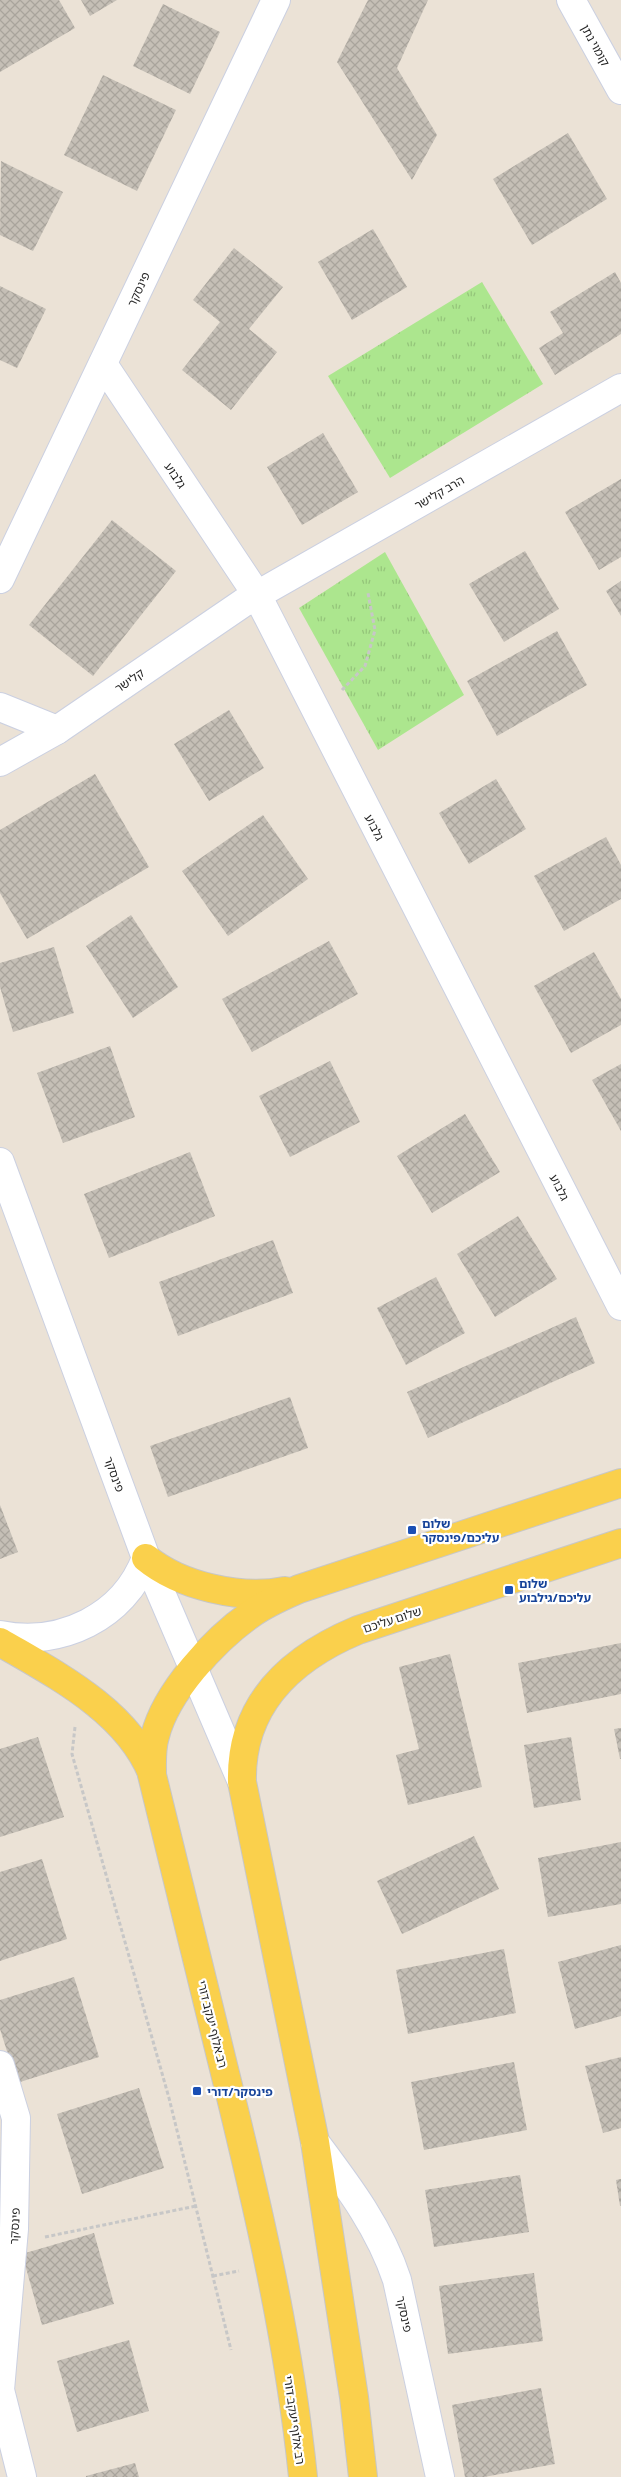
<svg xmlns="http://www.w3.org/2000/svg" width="621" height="2477" font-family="Barlow,'Noto Sans Hebrew',sans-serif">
  <defs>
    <pattern id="grass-tufts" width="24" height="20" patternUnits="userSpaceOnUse" patternTransform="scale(1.25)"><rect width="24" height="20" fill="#ace68e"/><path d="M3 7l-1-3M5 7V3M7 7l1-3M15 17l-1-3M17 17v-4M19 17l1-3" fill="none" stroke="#94c57a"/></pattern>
    <pattern id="building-cross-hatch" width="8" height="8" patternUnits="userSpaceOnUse" patternTransform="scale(1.25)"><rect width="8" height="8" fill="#c5bfb6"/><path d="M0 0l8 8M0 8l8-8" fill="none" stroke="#a9a49c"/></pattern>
  </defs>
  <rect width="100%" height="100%" fill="#ebe2d6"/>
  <g fill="url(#grass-tufts)">
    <path d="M 482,282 L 543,384 L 390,478 L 328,376 Z"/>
    <path d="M 385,552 L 464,695 L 378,750 L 299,608 Z"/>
  </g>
  <g fill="url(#building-cross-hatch)">
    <path d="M 0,0 L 59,0 L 75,28 L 0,72 Z"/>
    <path d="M 81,0 L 117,0 L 90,16 Z"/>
    <path d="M 368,0 L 428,0 L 397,68 L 437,135 L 412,180 L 337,62 Z"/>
    <path d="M 163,4 L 220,32 L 190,94 L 133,66 Z"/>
    <path d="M 103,75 L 176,110 L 137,191 L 64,155 Z"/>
    <path d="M 568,133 L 607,199 L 532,245 L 493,179 Z"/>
    <path d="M 1,161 L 63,192 L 33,251 L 0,235 Z"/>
    <path d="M 373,229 L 407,287 L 352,320 L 318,262 Z"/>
    <path d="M 234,248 L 283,287 L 249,329 L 277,352 L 231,410 L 182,370 L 220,322 L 193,300 Z"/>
    <path d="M 615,272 L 621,283 L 621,334 L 555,375 L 539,348 L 563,333 L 550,312 Z"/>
    <path d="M 0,286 L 46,309 L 17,368 L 0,360 Z"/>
    <path d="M 323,433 L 358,492 L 302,525 L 267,467 Z"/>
    <path d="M 621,479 L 621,557 L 599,570 L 565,512 Z"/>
    <path d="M 112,520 L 176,571 L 93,676 L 29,625 Z"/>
    <path d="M 525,551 L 559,609 L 504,642 L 469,584 Z"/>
    <path d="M 621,581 L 621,616 L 606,591 Z"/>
    <path d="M 557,631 L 587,685 L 497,736 L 467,681 Z"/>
    <path d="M 229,710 L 264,768 L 209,801 L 174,744 Z"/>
    <path d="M 95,774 L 149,867 L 27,939 L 0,893 L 0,830 Z"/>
    <path d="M 496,779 L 526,829 L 469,864 L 439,813 Z"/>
    <path d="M 263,815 L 308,879 L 228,936 L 182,871 Z"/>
    <path d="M 606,837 L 621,865 L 621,899 L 564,931 L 534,876 Z"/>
    <path d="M 131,915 L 178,987 L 133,1018 L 86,946 Z"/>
    <path d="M 329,941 L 358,994 L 252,1052 L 222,999 Z"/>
    <path d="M 54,947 L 74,1013 L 13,1032 L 0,987 L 0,963 Z"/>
    <path d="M 594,952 L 621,999 L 621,1025 L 571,1053 L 534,986 Z"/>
    <path d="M 110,1046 L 135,1117 L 63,1143 L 37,1073 Z"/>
    <path d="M 330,1061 L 360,1122 L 290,1157 L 259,1096 Z"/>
    <path d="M 621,1064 L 621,1131 L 592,1080 Z"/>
    <path d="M 465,1114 L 500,1172 L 432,1213 L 397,1156 Z"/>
    <path d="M 190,1152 L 215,1216 L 109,1258 L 84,1194 Z"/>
    <path d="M 518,1216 L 557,1279 L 495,1317 L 457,1254 Z"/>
    <path d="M 273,1240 L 293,1293 L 178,1336 L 159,1282 Z"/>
    <path d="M 436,1277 L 465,1333 L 406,1365 L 377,1308 Z"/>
    <path d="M 576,1317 L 595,1363 L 428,1438 L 407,1392 Z"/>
    <path d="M 290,1397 L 308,1448 L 168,1497 L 150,1446 Z"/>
    <path d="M 0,1505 L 18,1552 L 0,1559 Z"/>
    <path d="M 621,1643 L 621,1694 L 527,1713 L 518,1663 Z"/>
    <path d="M 450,1654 L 482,1787 L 408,1805 L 396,1755 L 419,1749 L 399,1667 Z"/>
    <path d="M 621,1728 L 621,1759 L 620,1759 L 614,1729 Z"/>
    <path d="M 38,1737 L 64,1817 L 0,1837 L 0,1749 Z"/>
    <path d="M 571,1737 L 581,1800 L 534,1808 L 524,1745 Z"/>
    <path d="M 474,1836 L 499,1889 L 402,1934 L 377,1881 Z"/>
    <path d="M 621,1842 L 621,1904 L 548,1917 L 538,1858 Z"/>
    <path d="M 42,1859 L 67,1939 L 0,1961 L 0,1872 Z"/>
    <path d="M 621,1945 L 621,2016 L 575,2029 L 558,1962 Z"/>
    <path d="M 504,1949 L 516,2013 L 408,2034 L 396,1970 Z"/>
    <path d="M 74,1977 L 99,2057 L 17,2083 L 0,2029 L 0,2000 Z"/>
    <path d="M 621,2057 L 621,2128 L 603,2133 L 585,2066 Z"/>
    <path d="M 514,2062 L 527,2130 L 424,2150 L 411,2082 Z"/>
    <path d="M 139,2088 L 164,2168 L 82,2194 L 57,2114 Z"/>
    <path d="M 520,2175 L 529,2232 L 434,2247 L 425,2190 Z"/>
    <path d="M 621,2179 L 621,2206 L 620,2206 L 616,2180 Z"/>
    <path d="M 94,2233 L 114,2304 L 42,2325 L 22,2254 Z"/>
    <path d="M 534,2273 L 543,2341 L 448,2354 L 439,2286 Z"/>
    <path d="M 129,2340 L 149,2411 L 77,2432 L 57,2361 Z"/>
    <path d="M 541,2388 L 555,2464 L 484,2477 L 465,2477 L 452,2405 Z"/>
    <path d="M 135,2463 L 139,2477 L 86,2477 L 86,2476 Z"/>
  </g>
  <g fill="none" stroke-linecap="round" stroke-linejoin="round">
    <g stroke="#cbd0e1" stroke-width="30">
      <g id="minor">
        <path d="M 571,0 L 621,90"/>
        <path d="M 103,364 L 257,595 L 621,1306"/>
        <path d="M 0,579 L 276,0"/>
        <path d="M 0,707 L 57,730"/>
        <path d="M 0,762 L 57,730 L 243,603 L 621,388"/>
        <path d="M 0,1162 L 146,1558 L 242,1782"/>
        <path d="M 0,1635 C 61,1647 124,1617 146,1558"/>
        <path d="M 0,2065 L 16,2118 L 14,2229 L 0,2390 L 22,2477"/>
        <path d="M 315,2142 C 348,2186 380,2228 397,2280 L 440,2477"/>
      </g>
    </g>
    <g stroke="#c7c7c7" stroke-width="30">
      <g id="major">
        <path d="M 146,1558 C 180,1586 241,1600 285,1591"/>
        <path d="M 0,1642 C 56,1675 126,1710 152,1773"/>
        <path d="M 303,2477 C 289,2339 257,2203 224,2069 C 200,1971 176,1873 152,1775 C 152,1761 151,1749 155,1736 C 166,1692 214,1640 251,1614 C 266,1603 283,1596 299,1589 L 621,1483"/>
        <path d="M 363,2477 L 354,2397 L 315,2142 L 242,1782 C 240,1704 291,1658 358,1630 L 621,1543"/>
      </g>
    </g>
    <g stroke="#c7c7c7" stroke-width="3" stroke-dasharray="4 2.5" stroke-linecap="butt">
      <path d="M 342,690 L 365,666 L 375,630 L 368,593"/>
      <path d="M 75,1727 L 72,1754 L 169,2098 L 231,2350"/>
      <path d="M 45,2237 L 196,2206"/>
      <path d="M 213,2276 L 239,2271"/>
    </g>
    <use href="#minor" stroke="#fff" stroke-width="28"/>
    <use href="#major" stroke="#fad04c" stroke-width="28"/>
  </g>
  <g fill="#1a4fb4" stroke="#fff" stroke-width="2">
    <rect x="407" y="1525" width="10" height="10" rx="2.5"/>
    <rect x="504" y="1585" width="10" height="10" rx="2.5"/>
    <rect x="192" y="2086" width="10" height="10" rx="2.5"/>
  </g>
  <g text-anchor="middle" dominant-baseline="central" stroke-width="4.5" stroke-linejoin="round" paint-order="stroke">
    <g font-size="12" fill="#262626" stroke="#fff">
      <text transform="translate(596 45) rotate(61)">קומוי נתן</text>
      <text transform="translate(138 289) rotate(-65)">פינסקר</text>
      <text transform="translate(176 475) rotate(56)">גלבוע</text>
      <text transform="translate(439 492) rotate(-30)">הרב קלישר</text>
      <text transform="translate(129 680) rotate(-34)">קלישר</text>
      <text transform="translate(375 827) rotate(63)">גלבוע</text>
      <text transform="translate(560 1187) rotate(63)">גלבוע</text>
      <text transform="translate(115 1474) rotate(70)">פינסקר</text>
      <text transform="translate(392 1619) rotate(-18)">שלום עליכם</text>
      <text transform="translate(213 2024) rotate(76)">רב אלוף יעקב דורי</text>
      <text transform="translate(14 2226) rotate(-87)">פינסקר</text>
      <text transform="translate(405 2314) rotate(78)">פינסקר</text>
      <text transform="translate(295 2420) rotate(82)">רב אלוף יעקב דורי</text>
    </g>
    <g font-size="12" font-weight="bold" fill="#164399" stroke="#fff" text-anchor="start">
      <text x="422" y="1523">שלום<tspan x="422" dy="14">עליכם/פינסקר</tspan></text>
      <text x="519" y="1583">שלום<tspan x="519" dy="14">עליכם/גילבוע</tspan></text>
      <text x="207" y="2091">פינסקר/דורי</text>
    </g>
  </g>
</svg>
